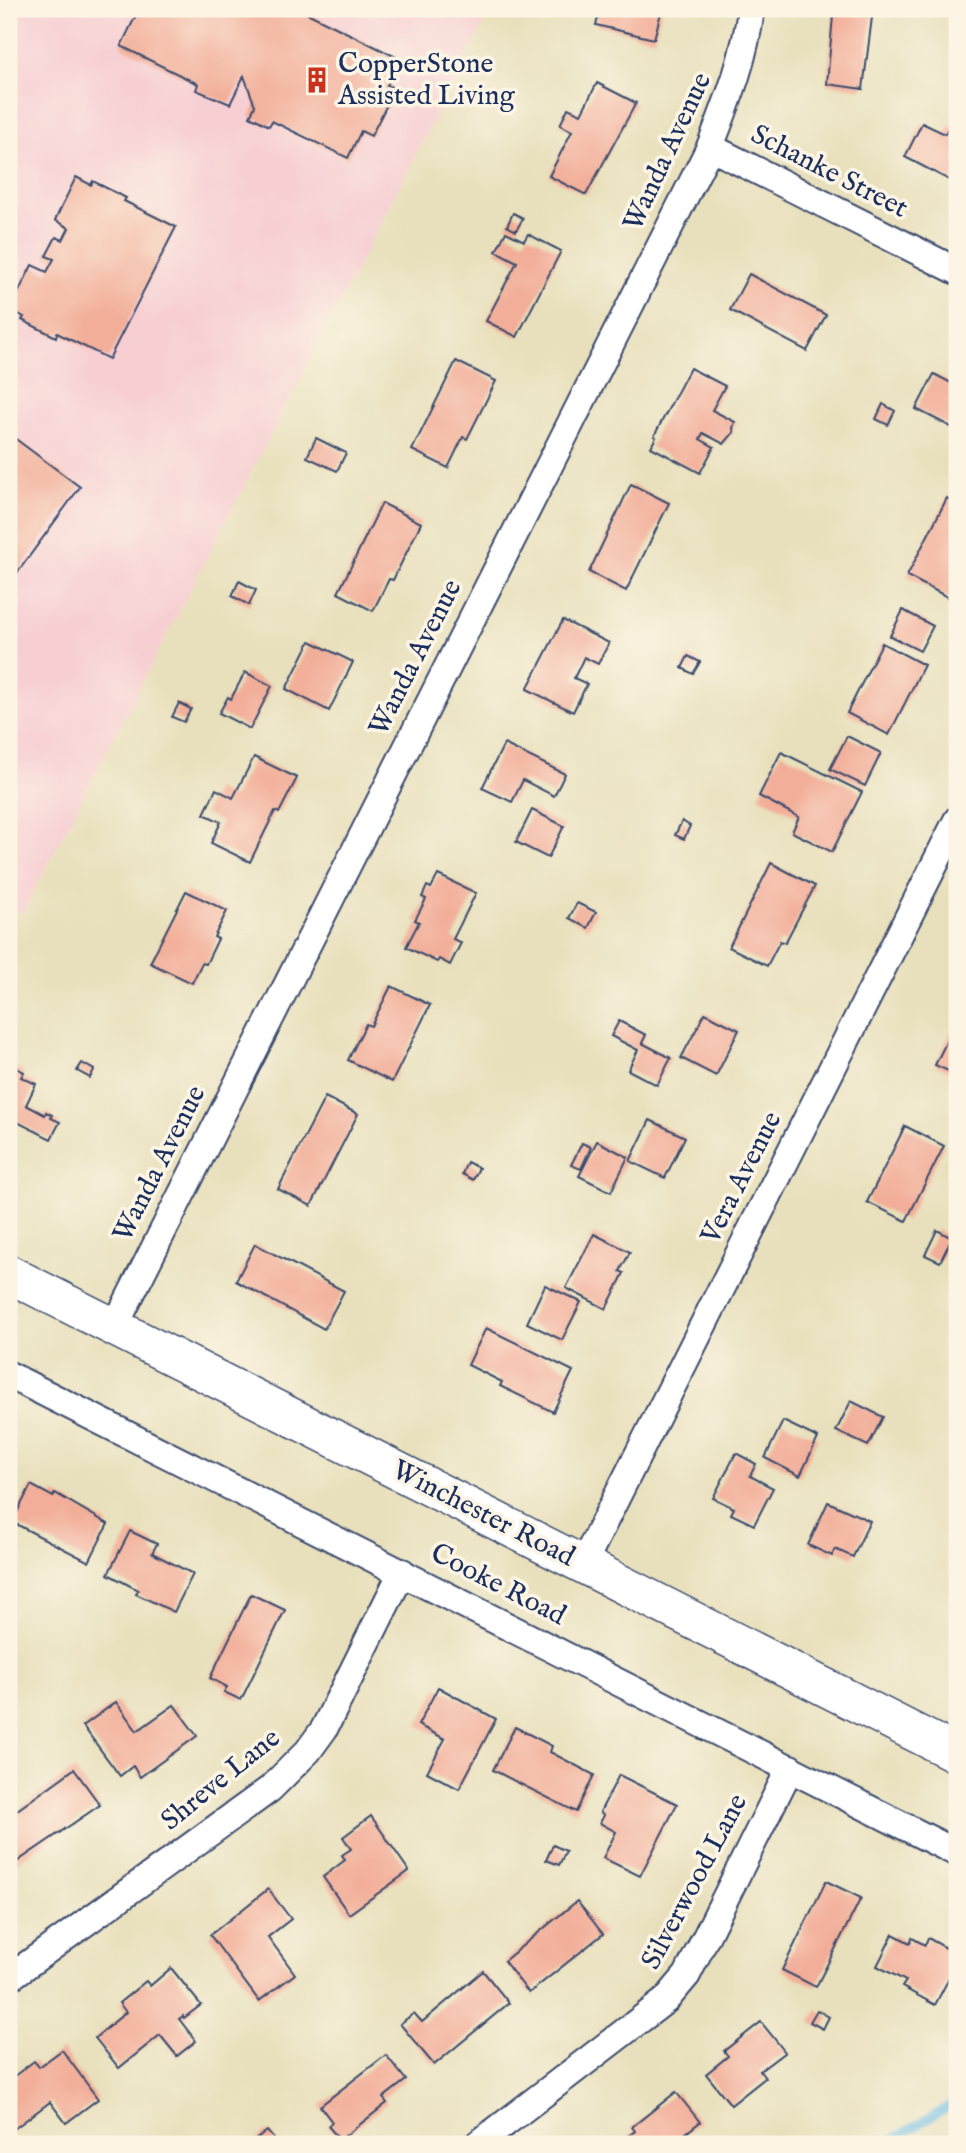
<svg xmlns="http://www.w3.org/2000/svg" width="966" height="2153" font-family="'IM FELL English',serif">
  <rect width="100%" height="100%" fill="#fcf5e5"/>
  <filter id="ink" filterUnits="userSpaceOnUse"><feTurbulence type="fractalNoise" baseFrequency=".0143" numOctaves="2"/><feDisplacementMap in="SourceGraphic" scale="14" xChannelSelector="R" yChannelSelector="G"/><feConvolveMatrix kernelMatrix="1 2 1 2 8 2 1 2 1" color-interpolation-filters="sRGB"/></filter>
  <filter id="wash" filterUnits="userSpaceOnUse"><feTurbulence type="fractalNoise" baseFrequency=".00686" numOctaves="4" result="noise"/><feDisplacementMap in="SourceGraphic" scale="28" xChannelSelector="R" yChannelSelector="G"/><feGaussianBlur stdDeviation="1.57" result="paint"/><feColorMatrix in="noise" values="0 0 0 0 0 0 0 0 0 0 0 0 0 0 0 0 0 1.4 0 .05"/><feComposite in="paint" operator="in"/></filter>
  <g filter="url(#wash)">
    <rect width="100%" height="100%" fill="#e8e0bc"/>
    <path fill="#f7cfd3" d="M 9,9 L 462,9 L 485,21 L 22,914 L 9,908 Z"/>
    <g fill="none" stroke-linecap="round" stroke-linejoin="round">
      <path stroke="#69bbe5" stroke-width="9" d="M 885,2144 L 957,2102"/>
    </g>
    <g id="blocks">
      <g fill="#f2ae99">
        <path d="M 139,9 L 304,9 L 303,11 L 400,59 L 387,85 L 395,89 L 371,136 L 361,131 L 348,158 L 272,121 L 269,126 L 250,116 L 255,106 L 244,76 L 230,104 L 196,90 L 198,84 L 121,46 Z"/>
        <path d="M 600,9 L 662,9 L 654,39 L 596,25 Z"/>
        <path d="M 839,9 L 873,9 L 863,89 L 827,84 L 833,16 L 837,16 Z"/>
        <path d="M 597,83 L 636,103 L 586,195 L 549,176 L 572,131 L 560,125 L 568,108 L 581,114 Z"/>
        <path d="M 922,123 L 945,134 L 950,125 L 957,129 L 957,184 L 905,157 Z"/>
        <path d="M 76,177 L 91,185 L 93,181 L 126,198 L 124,201 L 176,227 L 109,359 L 57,333 L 56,337 L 22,320 L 24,317 L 10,309 L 32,265 L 47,272 L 54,259 L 46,256 L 56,237 L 63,240 L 69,228 L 55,220 Z"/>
        <path d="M 513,213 L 523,218 L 516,231 L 507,226 Z"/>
        <path d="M 506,232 L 524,241 L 528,234 L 561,251 L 517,337 L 486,321 L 517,262 L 496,251 Z"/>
        <path d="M 749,274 L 826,315 L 807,351 L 730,310 Z"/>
        <path d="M 456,361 L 496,381 L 467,439 L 463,437 L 448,468 L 412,450 Z"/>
        <path d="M 690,368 L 725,386 L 712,410 L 735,422 L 733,428 L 734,432 L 724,444 L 703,433 L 700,439 L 714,447 L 700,473 L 651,447 L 656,437 L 654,436 Z"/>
        <path d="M 934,374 L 957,386 L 957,430 L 916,409 Z"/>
        <path d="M 883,404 L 895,411 L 888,425 L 876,419 Z"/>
        <path d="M 9,434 L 80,487 L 17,573 L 9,567 Z"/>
        <path d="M 316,438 L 346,453 L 337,471 L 307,457 Z"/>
        <path d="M 631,484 L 669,503 L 626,591 L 589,572 Z"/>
        <path d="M 947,498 L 957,504 L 957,602 L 907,576 Z"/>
        <path d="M 382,503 L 421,523 L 393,580 L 389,579 L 373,611 L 338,593 Z"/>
        <path d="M 239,581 L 256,590 L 249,605 L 232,596 Z"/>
        <path d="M 903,610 L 933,626 L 920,651 L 890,636 Z"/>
        <path d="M 563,620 L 609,643 L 598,664 L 584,657 L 574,678 L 587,684 L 573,712 L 527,689 Z"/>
        <path d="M 310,641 L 353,662 L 329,711 L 286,689 Z"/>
        <path d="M 882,643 L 924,665 L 889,735 L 847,713 Z"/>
        <path d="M 688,656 L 700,662 L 693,674 L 682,668 Z"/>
        <path d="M 245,672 L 272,686 L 250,729 L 219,713 L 228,697 L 231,699 Z"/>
        <path d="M 179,703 L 191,709 L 184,722 L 172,717 Z"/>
        <path d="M 847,736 L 881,753 L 865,786 L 830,769 Z"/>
        <path d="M 504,744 L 565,774 L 554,796 L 523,780 L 512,802 L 482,788 Z"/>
        <path d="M 781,752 L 862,792 L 832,852 L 792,832 L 799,817 L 759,796 Z"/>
        <path d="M 254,757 L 297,778 L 279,813 L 275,811 L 250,862 L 211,843 L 221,822 L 204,814 L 216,789 L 233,798 Z"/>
        <path d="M 532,810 L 564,826 L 548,858 L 516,842 Z"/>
        <path d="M 682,821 L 690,826 L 684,839 L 675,835 Z"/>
        <path d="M 771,863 L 815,886 L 785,943 L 780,941 L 767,966 L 729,947 Z"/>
        <path d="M 438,875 L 476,893 L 453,939 L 461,943 L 450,965 L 439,959 L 437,962 L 406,947 L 419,922 L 415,920 L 426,899 L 422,897 L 427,886 L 431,888 Z"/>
        <path d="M 186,891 L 227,911 L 214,937 L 218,939 L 206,964 L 202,963 L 192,983 L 150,963 Z"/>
        <path d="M 577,903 L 596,912 L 588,928 L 569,918 Z"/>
        <path d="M 391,986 L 430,1005 L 392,1082 L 348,1060 L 366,1024 L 371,1026 Z"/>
        <path d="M 705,1013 L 739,1030 L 716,1076 L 681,1058 Z"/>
        <path d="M 957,1020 L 957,1075 L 935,1065 Z"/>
        <path d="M 619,1021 L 646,1035 L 642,1043 L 671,1058 L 657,1085 L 628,1070 L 638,1050 L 611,1036 Z"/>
        <path d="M 82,1063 L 94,1070 L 90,1078 L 77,1071 Z"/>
        <path d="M 9,1064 L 24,1072 L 21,1077 L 36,1084 L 26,1105 L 45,1115 L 46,1112 L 52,1115 L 51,1118 L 60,1122 L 51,1139 L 9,1118 Z"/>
        <path d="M 325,1097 L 358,1114 L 311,1206 L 278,1189 Z"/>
        <path d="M 650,1120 L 685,1137 L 665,1178 L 630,1161 Z"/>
        <path d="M 905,1126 L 944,1146 L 906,1221 L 867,1202 Z"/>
        <path d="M 597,1141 L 628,1157 L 611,1192 L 579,1176 Z"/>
        <path d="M 582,1143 L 591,1147 L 581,1169 L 571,1165 Z"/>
        <path d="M 467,1162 L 479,1168 L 473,1180 L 462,1174 Z"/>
        <path d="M 937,1230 L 952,1238 L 940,1262 L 925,1255 Z"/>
        <path d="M 594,1234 L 630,1252 L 620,1271 L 624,1273 L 606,1309 L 566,1288 Z"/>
        <path d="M 255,1244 L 344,1291 L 324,1329 L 236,1281 Z"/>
        <path d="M 545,1285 L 581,1302 L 562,1340 L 527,1323 Z"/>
        <path d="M 486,1328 L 573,1371 L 553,1412 L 500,1386 L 502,1382 L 468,1365 Z"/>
        <path d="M 851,1401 L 883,1417 L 868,1446 L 836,1431 Z"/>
        <path d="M 783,1421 L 818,1438 L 800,1476 L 765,1458 Z"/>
        <path d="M 736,1453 L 756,1464 L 750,1476 L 773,1488 L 754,1525 L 731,1514 L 734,1508 L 713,1498 Z"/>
        <path d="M 31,1485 L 53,1497 L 55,1493 L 108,1524 L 89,1562 L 12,1522 Z"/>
        <path d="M 828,1502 L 870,1521 L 853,1557 L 835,1549 L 832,1556 L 808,1545 Z"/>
        <path d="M 130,1531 L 157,1544 L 152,1553 L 193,1574 L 174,1612 L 136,1594 L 138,1590 L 108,1574 Z"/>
        <path d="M 251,1594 L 285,1610 L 241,1700 L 224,1692 L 227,1687 L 210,1678 Z"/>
        <path d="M 438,1687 L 496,1719 L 459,1789 L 427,1772 L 445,1739 L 418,1725 Z"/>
        <path d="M 116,1702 L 137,1731 L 174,1705 L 197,1736 L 140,1777 L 133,1766 L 120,1776 L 83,1726 Z"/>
        <path d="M 515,1727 L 552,1746 L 550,1752 L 594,1775 L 576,1812 L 493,1770 Z"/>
        <path d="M 74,1769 L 100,1805 L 15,1863 L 9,1853 L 9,1816 Z"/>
        <path d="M 619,1775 L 677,1804 L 640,1876 L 603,1858 L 616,1832 L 600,1823 L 604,1815 L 600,1812 Z"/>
        <path d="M 371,1816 L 409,1871 L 349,1914 L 323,1877 L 345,1860 L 342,1855 L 351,1849 L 343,1837 Z"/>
        <path d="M 553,1845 L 566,1851 L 559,1865 L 546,1860 Z"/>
        <path d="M 826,1881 L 861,1898 L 816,1987 L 782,1970 Z"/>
        <path d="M 268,1889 L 291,1919 L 268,1937 L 295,1974 L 259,2001 L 210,1935 Z"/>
        <path d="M 577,1901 L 603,1934 L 529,1993 L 504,1961 Z"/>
        <path d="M 893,1934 L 910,1943 L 912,1938 L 925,1945 L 928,1938 L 957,1954 L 957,1963 L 935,2005 L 902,1987 L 906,1981 L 877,1966 Z"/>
        <path d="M 171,1968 L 201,2005 L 184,2018 L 183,2016 L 179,2019 L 196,2041 L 177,2056 L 160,2035 L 119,2068 L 95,2038 L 126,2012 L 119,2003 L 146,1981 L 150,1986 Z"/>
        <path d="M 483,1971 L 509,2003 L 434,2065 L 400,2024 L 414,2013 L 422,2022 Z"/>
        <path d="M 817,2010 L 829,2017 L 823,2029 L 810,2022 Z"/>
        <path d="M 761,2022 L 785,2052 L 760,2071 L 765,2078 L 731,2105 L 706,2074 L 728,2056 L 724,2051 Z"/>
        <path d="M 62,2050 L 98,2099 L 66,2123 L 50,2102 L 14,2129 L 9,2123 L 9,2080 L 34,2061 L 39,2067 Z"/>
        <path d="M 386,2055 L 406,2080 L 383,2098 L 387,2103 L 340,2140 L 328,2126 L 332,2122 L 320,2106 Z"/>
        <path d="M 676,2092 L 700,2122 L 672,2144 L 618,2144 L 635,2131 L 632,2127 Z"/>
        <path d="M 267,2131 L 278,2144 L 250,2144 Z"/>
      </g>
    </g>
  </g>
  <g filter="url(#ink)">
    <use href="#blocks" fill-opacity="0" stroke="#3a4a6c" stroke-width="2"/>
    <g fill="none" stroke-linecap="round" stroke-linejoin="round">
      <g stroke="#3a4a6c" stroke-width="30">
        <g id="street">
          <path d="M 710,147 L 957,271"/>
          <path d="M 114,1328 L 710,147 C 728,100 745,59 751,9"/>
          <path d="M 9,1375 L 957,1853"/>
          <path d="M 583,1564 L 957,820"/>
          <path d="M 9,1978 L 270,1789 L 308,1751 L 324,1729 L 402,1572"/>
          <path d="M 478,2144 L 666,2000 L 687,1975 L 790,1768"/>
        </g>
      </g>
      <g stroke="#3a4a6c" stroke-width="40">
        <path id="secondary" d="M 9,1274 L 957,1754"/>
      </g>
      <use href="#street" stroke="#fff" stroke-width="26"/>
      <use href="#secondary" stroke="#fff" stroke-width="37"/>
    </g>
  </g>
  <defs>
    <g id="building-bare" transform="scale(2.1)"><path d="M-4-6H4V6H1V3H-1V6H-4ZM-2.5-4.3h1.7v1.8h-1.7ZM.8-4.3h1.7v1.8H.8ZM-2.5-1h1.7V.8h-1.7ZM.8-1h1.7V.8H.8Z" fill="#c8321e" stroke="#fcf5e5" stroke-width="2.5" paint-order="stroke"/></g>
  </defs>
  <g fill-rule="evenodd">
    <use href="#building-bare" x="317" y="80"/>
  </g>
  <g text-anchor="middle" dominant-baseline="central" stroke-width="7" stroke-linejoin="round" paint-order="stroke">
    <g font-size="28" fill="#1b2f5e" stroke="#fcf5e5" text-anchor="start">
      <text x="338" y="64">CopperStone<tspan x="338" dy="32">Assisted Living</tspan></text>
    </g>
    <g font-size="28" fill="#1b2f5e" stroke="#fcf5e5">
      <text transform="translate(668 152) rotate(-65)">Wanda Avenue</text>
      <text transform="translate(829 172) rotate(27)">Schanke Street</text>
      <text transform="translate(416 658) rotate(-63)">Wanda Avenue</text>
      <text transform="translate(160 1164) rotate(-63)">Wanda Avenue</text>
      <text transform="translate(742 1178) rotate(-63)">Vera Avenue</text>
      <text transform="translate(483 1514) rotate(27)">Winchester Road</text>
      <text transform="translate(498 1585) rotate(27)">Cooke Road</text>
      <text transform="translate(221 1780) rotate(-39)">Shreve Lane</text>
      <text transform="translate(695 1882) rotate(-62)">Silverwood Lane</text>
    </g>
  </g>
  <rect width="966" height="2153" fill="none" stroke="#fcf5e5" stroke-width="35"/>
</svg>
